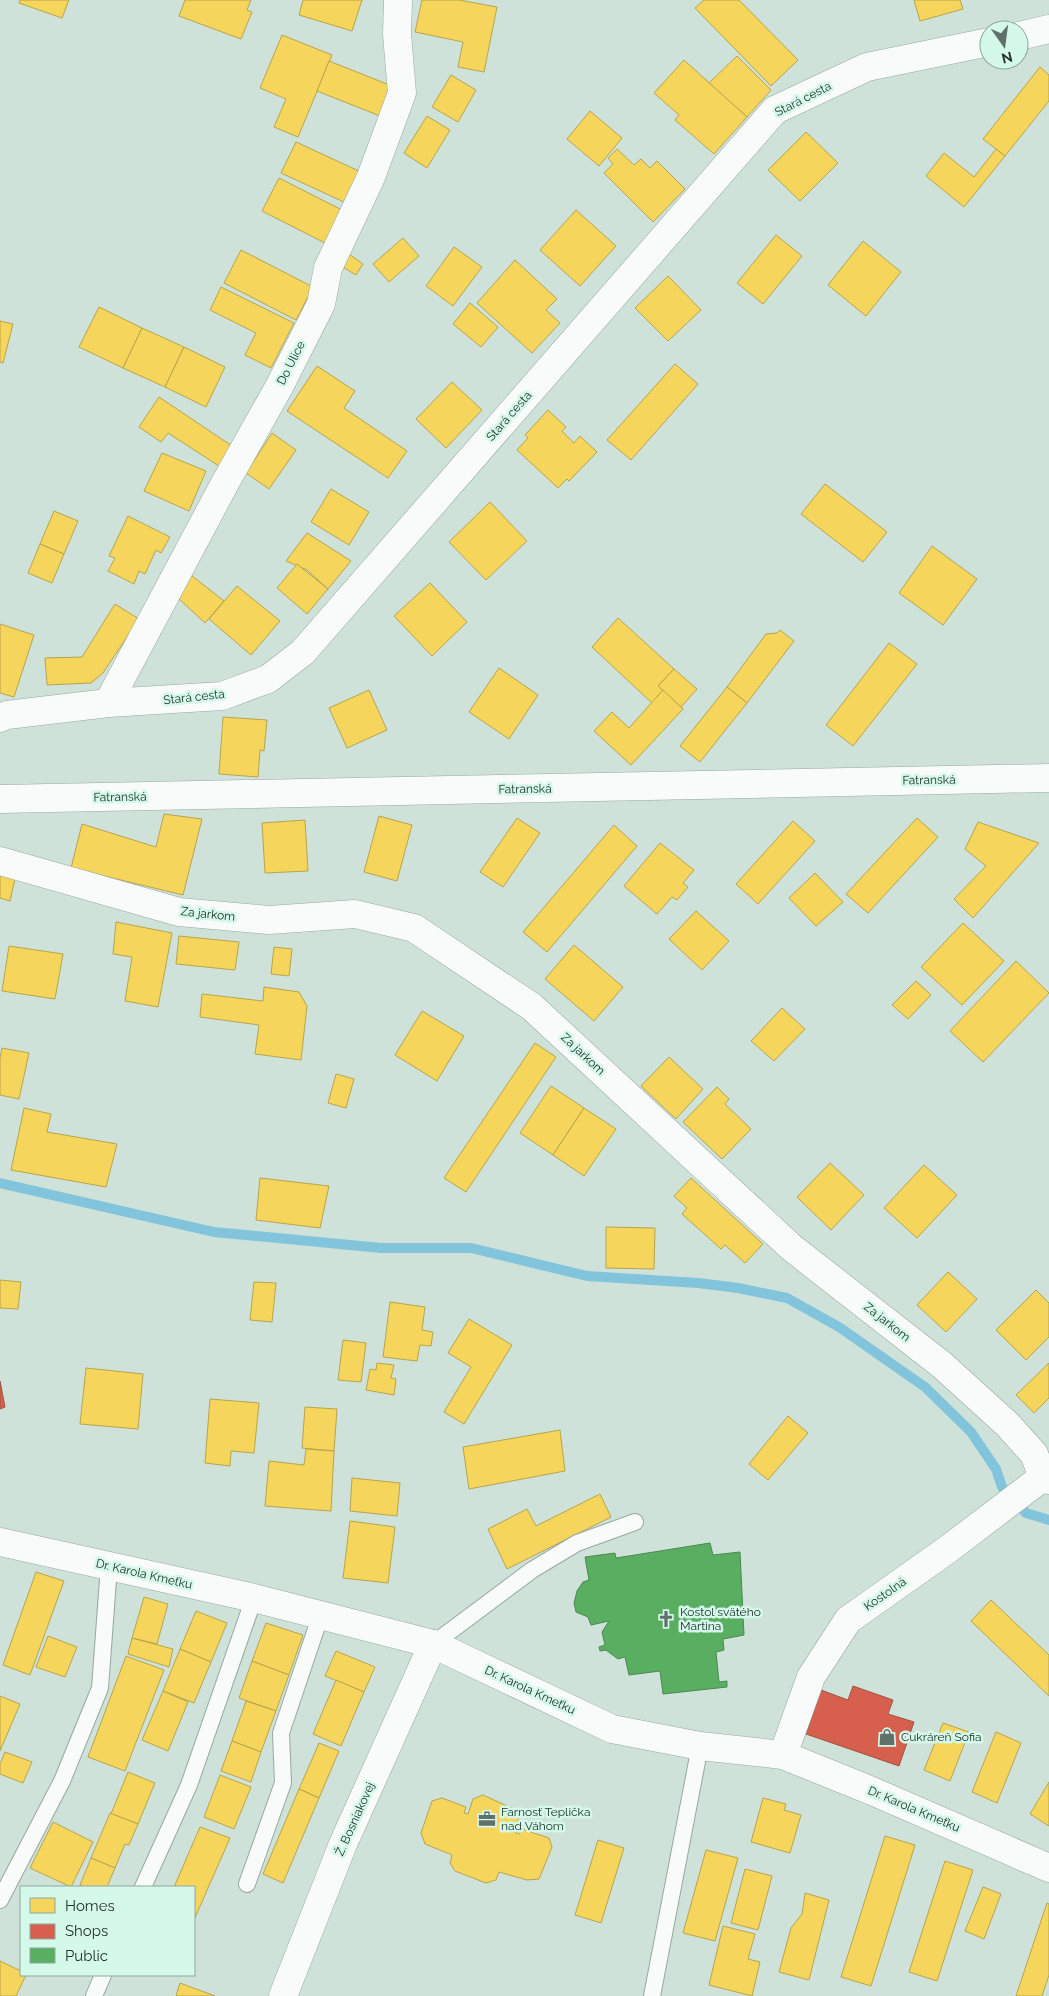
<svg xmlns="http://www.w3.org/2000/svg" width="1049" height="1996" font-family="Raleway,sans-serif">
  <rect width="100%" height="100%" fill="#cfe2da"/>
  <g fill="#f6d55c" stroke="#b7a44e">
    <path d="M 20,0 L 69,0 L 62,18 L 19,3 Z"/>
    <path d="M 185,0 L 251,0 L 247,10 L 252,12 L 241,39 L 179,16 Z"/>
    <path d="M 303,0 L 362,0 L 352,31 L 299,15 Z"/>
    <path d="M 422,0 L 459,0 L 497,7 L 484,72 L 458,67 L 463,42 L 415,32 Z"/>
    <path d="M 704,0 L 739,0 L 798,60 L 771,86 L 695,8 Z"/>
    <path d="M 914,0 L 960,0 L 963,9 L 920,21 Z"/>
    <path d="M 282,35 L 332,55 L 298,137 L 274,127 L 286,99 L 260,88 Z"/>
    <path d="M 737,56 L 771,90 L 747,117 L 709,83 Z"/>
    <path d="M 684,60 L 747,117 L 714,154 L 675,120 L 679,115 L 654,93 Z"/>
    <path d="M 329,61 L 392,86 L 380,116 L 317,91 Z"/>
    <path d="M 1040,67 L 1049,75 L 1049,101 L 1005,156 L 983,139 Z"/>
    <path d="M 451,75 L 476,90 L 458,122 L 432,107 Z"/>
    <path d="M 590,111 L 622,138 L 599,166 L 567,139 Z"/>
    <path d="M 427,116 L 450,130 L 427,168 L 404,153 Z"/>
    <path d="M 806,132 L 838,163 L 800,201 L 768,170 Z"/>
    <path d="M 296,142 L 361,172 L 346,203 L 281,173 Z"/>
    <path d="M 617,149 L 634,165 L 641,159 L 650,168 L 657,161 L 685,189 L 653,222 L 604,173 L 613,164 L 608,158 Z"/>
    <path d="M 996,149 L 1005,156 L 964,207 L 926,176 L 944,153 L 974,177 Z"/>
    <path d="M 279,178 L 342,210 L 325,243 L 262,211 Z"/>
    <path d="M 576,210 L 616,246 L 580,286 L 540,250 Z"/>
    <path d="M 776,235 L 802,256 L 763,304 L 737,283 Z"/>
    <path d="M 403,238 L 419,256 L 389,282 L 373,264 Z"/>
    <path d="M 863,241 L 901,272 L 866,316 L 828,285 Z"/>
    <path d="M 454,247 L 482,267 L 453,306 L 426,286 Z"/>
    <path d="M 241,250 L 313,287 L 296,320 L 224,283 Z"/>
    <path d="M 349,254 L 363,264 L 356,275 L 341,266 Z"/>
    <path d="M 515,260 L 557,299 L 546,310 L 560,323 L 532,353 L 477,303 Z"/>
    <path d="M 668,276 L 701,310 L 668,341 L 635,308 Z"/>
    <path d="M 221,287 L 294,323 L 271,368 L 245,355 L 256,333 L 210,310 Z"/>
    <path d="M 470,303 L 498,327 L 481,347 L 453,324 Z"/>
    <path d="M 99,307 L 142,328 L 123,368 L 79,347 Z"/>
    <path d="M 0,321 L 13,324 L 3,363 L 0,362 Z"/>
    <path d="M 142,328 L 184,347 L 165,387 L 123,368 Z"/>
    <path d="M 184,347 L 225,367 L 206,407 L 165,387 Z"/>
    <path d="M 675,364 L 698,384 L 631,460 L 607,440 Z"/>
    <path d="M 317,366 L 355,391 L 344,408 L 407,451 L 388,478 L 287,411 Z"/>
    <path d="M 452,382 L 482,410 L 446,448 L 416,419 Z"/>
    <path d="M 159,397 L 232,446 L 219,466 L 168,433 L 161,442 L 139,427 Z"/>
    <path d="M 548,410 L 566,427 L 562,431 L 574,443 L 580,436 L 597,452 L 569,481 L 567,479 L 558,488 L 517,450 L 528,438 L 525,435 Z"/>
    <path d="M 272,433 L 296,450 L 269,489 L 246,473 Z"/>
    <path d="M 162,453 L 206,471 L 189,511 L 144,491 Z"/>
    <path d="M 825,484 L 887,532 L 863,562 L 801,514 Z"/>
    <path d="M 331,489 L 369,512 L 349,545 L 311,522 Z"/>
    <path d="M 490,502 L 527,541 L 486,580 L 449,542 Z"/>
    <path d="M 54,511 L 78,521 L 64,554 L 40,544 Z"/>
    <path d="M 128,516 L 170,537 L 161,553 L 156,550 L 145,574 L 139,571 L 134,584 L 108,571 L 115,558 L 109,556 Z"/>
    <path d="M 307,533 L 351,561 L 328,589 L 307,570 L 286,561 Z"/>
    <path d="M 40,544 L 64,554 L 52,583 L 28,573 Z"/>
    <path d="M 932,546 L 977,579 L 943,625 L 899,593 Z"/>
    <path d="M 297,564 L 328,589 L 307,614 L 277,588 Z"/>
    <path d="M 191,575 L 224,601 L 205,623 L 179,599 Z"/>
    <path d="M 430,583 L 467,622 L 432,656 L 394,616 Z"/>
    <path d="M 237,586 L 280,621 L 251,655 L 209,619 Z"/>
    <path d="M 115,604 L 139,619 L 103,673 L 91,683 L 47,685 L 45,658 L 82,657 Z"/>
    <path d="M 618,618 L 674,669 L 658,686 L 663,690 L 652,703 L 592,647 Z"/>
    <path d="M 0,624 L 34,635 L 14,697 L 0,693 Z"/>
    <path d="M 780,630 L 794,641 L 747,703 L 727,687 L 766,634 L 777,633 Z"/>
    <path d="M 889,643 L 917,664 L 853,746 L 826,725 Z"/>
    <path d="M 499,668 L 538,695 L 509,739 L 469,712 Z"/>
    <path d="M 674,669 L 697,689 L 681,707 L 658,686 Z"/>
    <path d="M 727,687 L 747,703 L 700,762 L 680,746 Z"/>
    <path d="M 369,690 L 387,730 L 347,748 L 329,708 Z"/>
    <path d="M 663,690 L 683,709 L 631,765 L 594,731 L 612,712 L 629,728 Z"/>
    <path d="M 223,717 L 267,720 L 264,751 L 260,750 L 258,777 L 219,774 Z"/>
    <path d="M 164,814 L 202,819 L 183,895 L 71,868 L 82,824 L 156,847 Z"/>
    <path d="M 379,816 L 412,825 L 397,881 L 364,872 Z"/>
    <path d="M 517,818 L 540,833 L 503,887 L 480,872 Z"/>
    <path d="M 917,818 L 938,837 L 868,913 L 846,894 Z"/>
    <path d="M 305,820 L 308,871 L 265,873 L 262,823 Z"/>
    <path d="M 793,821 L 815,841 L 758,904 L 736,884 Z"/>
    <path d="M 978,822 L 1039,843 L 973,918 L 954,899 L 986,866 L 965,849 Z"/>
    <path d="M 614,825 L 637,846 L 547,952 L 523,932 Z"/>
    <path d="M 660,843 L 694,870 L 683,883 L 688,887 L 677,900 L 672,897 L 657,914 L 624,886 Z"/>
    <path d="M 0,870 L 16,874 L 10,901 L 0,898 Z"/>
    <path d="M 815,873 L 843,902 L 816,926 L 789,898 Z"/>
    <path d="M 696,911 L 729,941 L 702,970 L 669,939 Z"/>
    <path d="M 116,922 L 172,933 L 158,1007 L 125,1001 L 132,957 L 113,954 Z"/>
    <path d="M 963,923 L 1004,961 L 962,1005 L 921,967 Z"/>
    <path d="M 179,936 L 239,942 L 235,970 L 176,964 Z"/>
    <path d="M 574,945 L 623,987 L 594,1021 L 545,979 Z"/>
    <path d="M 9,946 L 63,954 L 55,999 L 2,991 Z"/>
    <path d="M 274,947 L 292,949 L 289,976 L 271,974 Z"/>
    <path d="M 1016,961 L 1049,993 L 983,1062 L 950,1031 Z"/>
    <path d="M 916,981 L 931,995 L 908,1019 L 892,1005 Z"/>
    <path d="M 264,987 L 299,992 L 307,1006 L 301,1060 L 255,1054 L 259,1025 L 200,1017 L 202,994 L 263,1001 Z"/>
    <path d="M 782,1008 L 805,1029 L 774,1061 L 751,1041 Z"/>
    <path d="M 422,1011 L 464,1036 L 437,1081 L 395,1055 Z"/>
    <path d="M 535,1043 L 556,1057 L 466,1192 L 444,1178 Z"/>
    <path d="M 2,1048 L 29,1053 L 19,1099 L 0,1095 L 0,1058 Z"/>
    <path d="M 669,1057 L 703,1089 L 676,1119 L 641,1086 Z"/>
    <path d="M 336,1074 L 354,1079 L 346,1108 L 328,1103 Z"/>
    <path d="M 551,1086 L 584,1108 L 553,1155 L 520,1133 Z"/>
    <path d="M 717,1087 L 729,1099 L 725,1104 L 751,1129 L 722,1159 L 683,1122 Z"/>
    <path d="M 24,1108 L 51,1114 L 47,1132 L 117,1144 L 106,1187 L 11,1170 Z"/>
    <path d="M 584,1108 L 616,1129 L 584,1176 L 553,1155 Z"/>
    <path d="M 830,1163 L 864,1195 L 831,1230 L 797,1197 Z"/>
    <path d="M 924,1165 L 957,1195 L 917,1238 L 884,1208 Z"/>
    <path d="M 260,1178 L 329,1186 L 320,1228 L 256,1220 Z"/>
    <path d="M 691,1178 L 763,1244 L 745,1263 L 725,1245 L 721,1249 L 682,1214 L 687,1208 L 674,1196 Z"/>
    <path d="M 606,1227 L 655,1228 L 654,1269 L 606,1268 Z"/>
    <path d="M 948,1272 L 977,1299 L 946,1332 L 917,1305 Z"/>
    <path d="M 0,1280 L 21,1282 L 18,1309 L 0,1308 Z"/>
    <path d="M 254,1282 L 276,1283 L 272,1322 L 250,1320 Z"/>
    <path d="M 1036,1290 L 1049,1303 L 1049,1337 L 1026,1360 L 996,1330 Z"/>
    <path d="M 390,1302 L 425,1307 L 422,1330 L 433,1332 L 431,1346 L 420,1345 L 417,1361 L 383,1357 Z"/>
    <path d="M 469,1319 L 512,1345 L 464,1424 L 444,1412 L 471,1367 L 448,1353 Z"/>
    <path d="M 343,1340 L 366,1343 L 361,1382 L 338,1380 Z"/>
    <path d="M 377,1363 L 394,1365 L 391,1378 L 396,1379 L 394,1395 L 366,1390 L 370,1369 L 376,1370 Z"/>
    <path d="M 1049,1363 L 1049,1398 L 1034,1413 L 1016,1395 Z"/>
    <path d="M 86,1368 L 143,1374 L 138,1429 L 80,1424 Z"/>
    <path d="M 210,1399 L 259,1403 L 254,1453 L 231,1451 L 230,1466 L 205,1463 Z"/>
    <path d="M 305,1407 L 337,1409 L 334,1451 L 302,1448 Z"/>
    <path d="M 788,1416 L 808,1433 L 768,1480 L 749,1464 Z"/>
    <path d="M 560,1430 L 565,1471 L 469,1489 L 463,1447 Z"/>
    <path d="M 306,1449 L 334,1451 L 331,1511 L 265,1506 L 269,1461 L 304,1465 Z"/>
    <path d="M 352,1478 L 400,1483 L 397,1516 L 350,1511 Z"/>
    <path d="M 600,1494 L 611,1517 L 507,1569 L 488,1529 L 527,1509 L 536,1526 Z"/>
    <path d="M 350,1521 L 395,1527 L 388,1583 L 343,1578 Z"/>
    <path d="M 36,1572 L 64,1581 L 30,1675 L 3,1665 Z"/>
    <path d="M 144,1597 L 168,1604 L 157,1644 L 132,1638 Z"/>
    <path d="M 991,1600 L 1049,1655 L 1049,1696 L 971,1621 Z"/>
    <path d="M 196,1611 L 227,1623 L 211,1662 L 180,1649 Z"/>
    <path d="M 266,1623 L 303,1635 L 289,1675 L 252,1661 Z"/>
    <path d="M 48,1636 L 77,1647 L 65,1677 L 36,1667 Z"/>
    <path d="M 132,1638 L 173,1649 L 169,1667 L 128,1654 Z"/>
    <path d="M 180,1649 L 211,1662 L 194,1703 L 163,1691 Z"/>
    <path d="M 336,1651 L 375,1667 L 364,1692 L 325,1676 Z"/>
    <path d="M 126,1656 L 164,1670 L 125,1771 L 88,1757 Z"/>
    <path d="M 252,1661 L 289,1675 L 276,1711 L 239,1698 Z"/>
    <path d="M 336,1680 L 364,1692 L 341,1746 L 313,1734 Z"/>
    <path d="M 163,1691 L 188,1702 L 168,1751 L 142,1740 Z"/>
    <path d="M 0,1696 L 20,1704 L 0,1751 Z"/>
    <path d="M 246,1701 L 276,1711 L 261,1752 L 232,1741 Z"/>
    <path d="M 943,1723 L 969,1732 L 950,1781 L 924,1770 Z"/>
    <path d="M 996,1732 L 1021,1743 L 997,1803 L 972,1792 Z"/>
    <path d="M 232,1741 L 261,1752 L 251,1782 L 221,1771 Z"/>
    <path d="M 319,1743 L 339,1751 L 319,1798 L 299,1789 Z"/>
    <path d="M 5,1752 L 32,1762 L 23,1783 L 0,1774 L 0,1764 Z"/>
    <path d="M 128,1772 L 155,1783 L 138,1824 L 111,1814 Z"/>
    <path d="M 220,1775 L 251,1787 L 234,1829 L 204,1817 Z"/>
    <path d="M 1049,1782 L 1049,1826 L 1030,1814 Z"/>
    <path d="M 299,1789 L 319,1798 L 283,1883 L 263,1874 Z"/>
    <path d="M 483,1795 L 516,1810 L 520,1815 L 514,1832 L 519,1834 L 522,1829 L 549,1838 L 552,1847 L 539,1879 L 527,1880 L 499,1872 L 496,1880 L 486,1883 L 455,1871 L 450,1863 L 452,1855 L 425,1844 L 421,1833 L 432,1801 L 442,1798 L 466,1807 L 464,1813 L 468,1814 L 473,1799 Z"/>
    <path d="M 763,1798 L 786,1804 L 784,1810 L 801,1815 L 790,1853 L 751,1842 Z"/>
    <path d="M 110,1813 L 138,1824 L 129,1845 L 125,1844 L 115,1868 L 91,1858 Z"/>
    <path d="M 53,1822 L 93,1842 L 71,1887 L 30,1868 Z"/>
    <path d="M 200,1827 L 230,1838 L 194,1920 L 194,1887 L 174,1887 Z"/>
    <path d="M 885,1836 L 915,1845 L 871,1986 L 841,1977 Z"/>
    <path d="M 598,1840 L 624,1848 L 601,1923 L 575,1915 Z"/>
    <path d="M 706,1850 L 738,1858 L 715,1941 L 683,1933 Z"/>
    <path d="M 91,1858 L 115,1868 L 107,1887 L 85,1887 L 80,1885 Z"/>
    <path d="M 945,1861 L 973,1870 L 937,1981 L 909,1972 Z"/>
    <path d="M 745,1869 L 772,1876 L 758,1930 L 731,1923 Z"/>
    <path d="M 983,1887 L 1001,1894 L 984,1939 L 965,1931 Z"/>
    <path d="M 805,1893 L 829,1900 L 809,1980 L 779,1972 L 791,1928 L 802,1914 Z"/>
    <path d="M 1047,1903 L 1049,1904 L 1049,1975 L 1042,1996 L 1016,1996 Z"/>
    <path d="M 723,1926 L 755,1934 L 748,1959 L 760,1962 L 752,1996 L 709,1985 Z"/>
    <path d="M 0,1961 L 21,1971 L 21,1975 L 26,1975 L 16,1996 L 0,1996 Z"/>
    <path d="M 180,1983 L 215,1996 L 176,1996 Z"/>
  </g>
  <g fill="#d6604d" stroke="#a15243">
    <path d="M 0,1381 L 5,1407 L 0,1409 Z"/>
    <path d="M 853,1686 L 893,1700 L 888,1714 L 914,1722 L 899,1766 L 806,1734 L 821,1690 L 848,1700 Z"/>
  </g>
  <path fill="#5aae61" stroke="#4a8951" d="M 710,1543 L 713,1555 L 740,1552 L 744,1635 L 723,1639 L 724,1650 L 716,1652 L 719,1682 L 727,1681 L 727,1687 L 663,1694 L 660,1671 L 629,1675 L 625,1657 L 618,1659 L 606,1650 L 600,1651 L 599,1647 L 605,1645 L 602,1632 L 609,1621 L 591,1625 L 588,1617 L 576,1612 L 574,1603 L 577,1591 L 583,1582 L 589,1580 L 585,1557 L 615,1553 L 616,1558 Z"/>
  <g fill="none" stroke-linecap="round" stroke-linejoin="round">
    <path stroke="#82c4db" stroke-width="10" d="M 0,1183 L 214,1232 L 381,1248 L 471,1248 L 587,1276 L 698,1283 L 738,1288 L 787,1298 L 839,1327 L 925,1387 L 971,1432 L 996,1469 L 1002,1487 L 1026,1513 L 1049,1520"/>
    <g stroke="#97a7a0" stroke-width="18">
      <g id="lane">
        <path d="M 433,1644 L 532,1570 L 577,1543 L 635,1522"/>
        <path d="M 247,1884 L 283,1783 L 281,1733 L 320,1617"/>
        <path d="M 143,1887 L 189,1785 L 254,1598"/>
        <path d="M 0,1900 L 62,1781 L 100,1688 L 109,1566"/>
        <path d="M 94,1996 L 103,1975"/>
        <path d="M 652,1996 L 700,1746"/>
      </g>
    </g>
    <g stroke="#97a7a0" stroke-width="29">
      <g id="street">
        <path d="M 1019,36 L 1049,29"/>
        <path d="M 108,703 L 225,483 L 279,387 L 321,304 L 328,268 L 371,177 L 402,93 L 397,34 L 398,0"/>
        <path d="M 0,718 L 7,715 L 108,703 L 222,696 L 268,679 L 303,652 L 775,110 L 867,67 L 989,42"/>
        <path d="M 0,861 L 179,912 L 269,920 L 355,914 L 414,928 L 532,1007 L 792,1248 L 942,1365 L 1008,1425 L 1034,1454 L 1043,1477 L 1049,1480"/>
        <path d="M 0,1542 L 254,1598 L 433,1644 L 612,1729 L 700,1746 L 783,1755 L 872,1791 L 1049,1868"/>
        <path d="M 783,1755 L 811,1677 L 848,1620 L 947,1550 L 1043,1477"/>
        <path d="M 283,1996 L 343,1844 L 433,1644"/>
      </g>
    </g>
    <g stroke="#97a7a0" stroke-width="29">
      <path id="secondary" d="M 0,799 L 1049,778"/>
    </g>
    <use href="#lane" stroke="#f8fbf9" stroke-width="16"/>
    <use href="#street" stroke="#f8fbf9" stroke-width="28"/>
    <use href="#secondary" stroke="#f8fbf9" stroke-width="28"/>
  </g>
  <defs>
    <g id="church-bare" transform="scale(1.35)"><path d="M-1.2-6h2.4v3.5h3.3v2.4h-3.3V6h-2.4V-.1h-3.3v-2.4h3.3Z" fill="#60706a" stroke="#d4f8e9" stroke-width="2.5" paint-order="stroke"/></g>
    <g id="shop-bare" transform="scale(1.35)"><path d="M-5-2.5h2.3a2.7 3.5 0 0 1 5.4 0H5L5.5 6h-11ZM-1.5-2.5h3a1.5 2.3 0 0 0-3 0Z" fill="#60706a" stroke="#d4f8e9" stroke-width="2.5" paint-order="stroke"/></g>
    <g id="office-bare" transform="scale(1.35)"><path d="M-6-3h4V-5.5h4V-3h4V5H-6ZM-1-4.5V-3h2v-1.5ZM-6 0V1H6V0Z" fill="#60706a" stroke="#d4f8e9" stroke-width="2.5" paint-order="stroke"/></g>
  </defs>
  <g fill-rule="evenodd">
    <use href="#church-bare" x="666" y="1619"/>
    <use href="#shop-bare" x="887" y="1737"/>
    <use href="#office-bare" x="487" y="1819"/>
  </g>
  <g text-anchor="middle" dominant-baseline="central" stroke-width="5" stroke-linejoin="round" paint-order="stroke">
    <g font-size="12" fill="#25332d" stroke="#d4f8e9">
      <text transform="translate(803 99) rotate(-27)">Stará cesta</text>
      <text transform="translate(291 363) rotate(-63)">Do Ulice</text>
      <text transform="translate(509 416) rotate(-49)">Stará cesta</text>
      <text transform="translate(194 697) rotate(-6)">Stará cesta</text>
      <text transform="translate(929 780) rotate(-1)">Fatranská</text>
      <text transform="translate(525 789) rotate(-1)">Fatranská</text>
      <text transform="translate(120 797) rotate(-1)">Fatranská</text>
      <text transform="translate(208 914) rotate(6)">Za jarkom</text>
      <text transform="translate(583 1054) rotate(43)">Za jarkom</text>
      <text transform="translate(887 1322) rotate(38)">Za jarkom</text>
      <text transform="translate(144 1574) rotate(13)">Dr. Karola Kmeťku</text>
      <text transform="translate(885 1594) rotate(-35)">Kostolná</text>
      <text transform="translate(530 1690) rotate(25)">Dr. Karola Kmeťku</text>
      <text transform="translate(914 1809) rotate(23)">Dr. Karola Kmeťku</text>
      <text transform="translate(355 1819) rotate(-66)">Ž. Bosniakovej</text>
    </g>
    <g font-size="12" fill="#25332d" stroke="#d4f8e9" text-anchor="start">
      <text x="680" y="1612">Kostol svätého<tspan x="680" dy="14">Martina</tspan></text>
      <text x="901" y="1737">Cukráreň Sofia</text>
      <text x="501" y="1812">Farnosť Teplička<tspan x="501" dy="14">nad Váhom</tspan></text>
    </g>
  </g>
  <rect x="20" y="1886" width="175" height="90" fill="#d4f8e9" stroke="#8ea99e"/>
  <rect x="30" y="1898" width="25" height="15" fill="#f6d55c" stroke="#8ea99e"/>
  <text x="65" y="1911" font-size="15" fill="#25332d">Homes</text>
  <rect x="30" y="1924" width="25" height="15" fill="#d6604d" stroke="#8ea99e"/>
  <text x="65" y="1936" font-size="15" fill="#25332d">Shops</text>
  <rect x="30" y="1948" width="25" height="15" fill="#5aae61" stroke="#8ea99e"/>
  <text x="65" y="1961" font-size="15" fill="#25332d">Public</text>
  <g transform="translate(1004 45) rotate(166)"><circle r="24" fill="#d4f8e9" stroke="#8ea99e"/>
  <path d="M0-4L9 19L0 12L-9 19Z" fill="#60706a"/>
  <text y="-8" font-size="14" font-weight="bold" text-anchor="middle" fill="#25332d">N</text>
  </g>
</svg>
